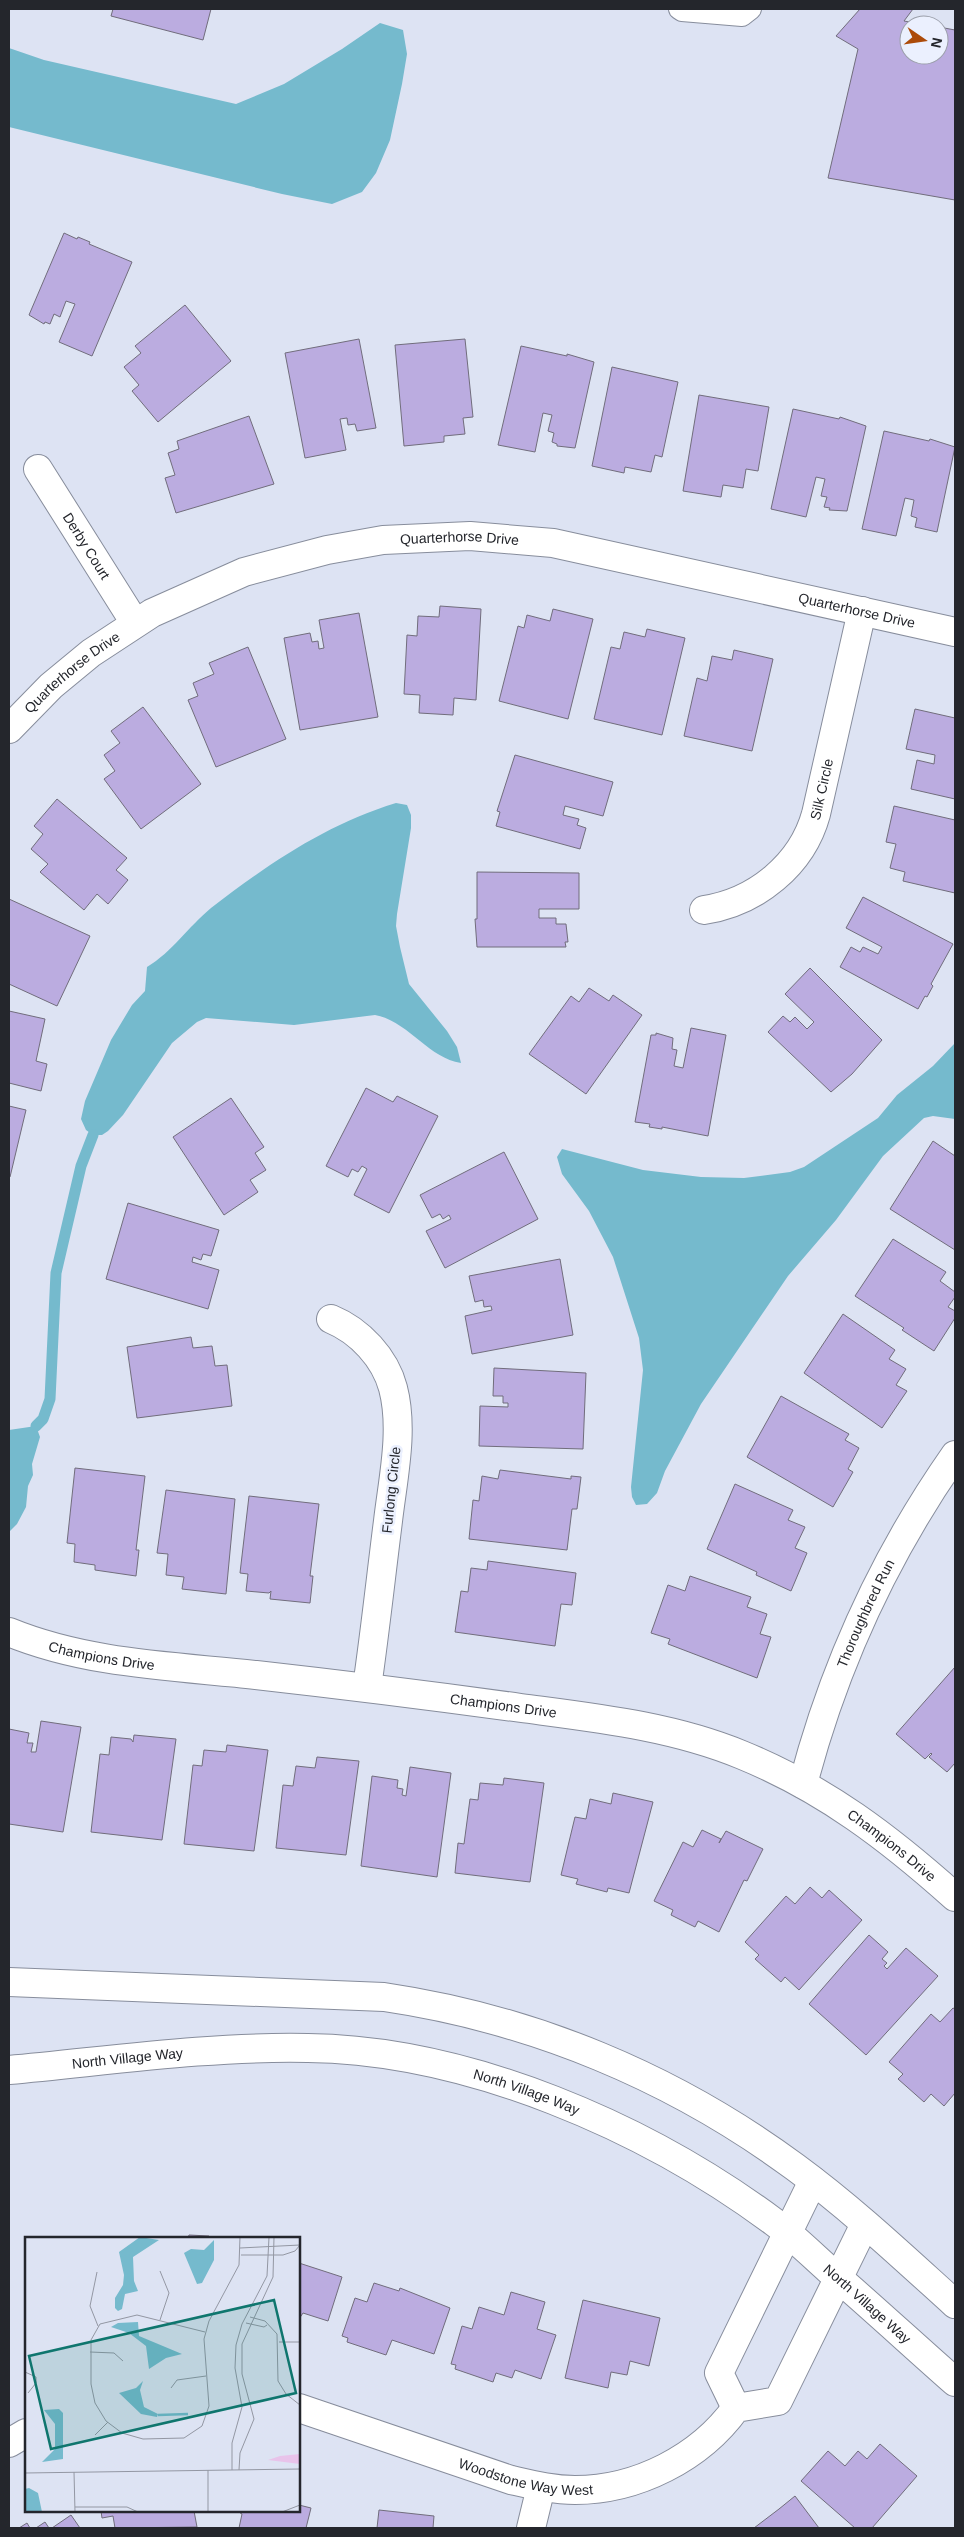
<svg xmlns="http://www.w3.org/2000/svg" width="964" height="2537" font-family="Helvetica,sans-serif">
  <rect width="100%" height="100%" fill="#dde3f3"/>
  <g fill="#75bacd">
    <path d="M 380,23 L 403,30 L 407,54 L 402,84 L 390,140 L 376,173 L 362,192 L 332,204 L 282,194 L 9,127 L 9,48 L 44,60 L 236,104 L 284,84 L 342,49 Z"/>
    <path d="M 396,803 L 407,805 L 411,815 L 411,828 L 397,914 L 396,926 L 400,947 L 409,984 L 447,1031 L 457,1047 L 461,1063 C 428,1058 408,1021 375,1015 L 294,1025 L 206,1018 L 197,1022 L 172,1043 L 123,1115 L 108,1131 L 102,1135 L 93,1135 L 86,1130 L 81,1119 L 85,1101 L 111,1040 L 132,1005 L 145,991 L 147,967 C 172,952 188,927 211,908 C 268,864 327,824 396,803 Z"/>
    <path d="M 955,1043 L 955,1119 L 933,1116 L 924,1118 L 883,1156 L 836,1220 L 788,1276 L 701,1404 L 665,1471 L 657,1493 L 647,1504 L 636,1505 L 632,1497 L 631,1487 L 643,1370 L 639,1338 L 613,1257 L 589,1211 L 562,1174 L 557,1157 L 562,1149 L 643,1170 L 701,1177 L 744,1178 L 790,1172 L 804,1167 L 878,1118 L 897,1095 L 933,1066 Z"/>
    <path d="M 36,1426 L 40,1437 L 32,1464 L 33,1475 L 28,1486 L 26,1507 L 17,1524 L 9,1532 L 9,1430 Z"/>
  </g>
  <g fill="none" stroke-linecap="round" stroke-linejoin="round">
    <path stroke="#75bacd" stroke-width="11" d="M 36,1426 L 43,1419 L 50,1399 L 56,1273 L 81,1166 L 93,1135"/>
  </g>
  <g fill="#bbace0" stroke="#716d7c">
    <path d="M 113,9 L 211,9 L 203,40 L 111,16 Z"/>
    <path d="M 860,9 L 913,9 L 904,21 L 927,25 L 909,25 L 909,55 L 939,55 L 939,27 L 955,30 L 955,200 L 828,178 L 858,49 L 836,36 Z"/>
    <path d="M 64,233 L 77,239 L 78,237 L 90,242 L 89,244 L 132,262 L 92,356 L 59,342 L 75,304 L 66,301 L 60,317 L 54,314 L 50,324 L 45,322 L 44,324 L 29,315 Z"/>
    <path d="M 185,305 L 231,361 L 158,422 L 132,391 L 139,385 L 124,367 L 141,353 L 135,346 Z"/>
    <path d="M 359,339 L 376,428 L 357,431 L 355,424 L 348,425 L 347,418 L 340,419 L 346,450 L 305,458 L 285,353 Z"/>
    <path d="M 465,339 L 473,417 L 463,418 L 465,434 L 444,436 L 444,442 L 404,446 L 395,345 Z"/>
    <path d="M 521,346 L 567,356 L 567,354 L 594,362 L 575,448 L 557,446 L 557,444 L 552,442 L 554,433 L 548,431 L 552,415 L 543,413 L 535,452 L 498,445 Z"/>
    <path d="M 612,367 L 678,382 L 662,457 L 655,455 L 651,472 L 625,467 L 624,473 L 592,466 Z"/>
    <path d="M 699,395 L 769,407 L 758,471 L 746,469 L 743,488 L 723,485 L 721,497 L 683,491 Z"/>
    <path d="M 793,409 L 839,419 L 840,417 L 866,426 L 847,511 L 829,510 L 830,508 L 824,507 L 827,497 L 821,496 L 825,479 L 816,477 L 806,517 L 771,509 Z"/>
    <path d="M 249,416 L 274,484 L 176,513 L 165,478 L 175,475 L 168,453 L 179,449 L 177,441 Z"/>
    <path d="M 884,431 L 929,441 L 930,439 L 955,447 L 937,532 L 915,527 L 917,518 L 911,516 L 914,500 L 905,498 L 896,536 L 862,529 Z"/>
    <path d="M 440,606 L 481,609 L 476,700 L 454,698 L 453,715 L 419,713 L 420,695 L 404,694 L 407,635 L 417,636 L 418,616 L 439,617 Z"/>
    <path d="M 553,609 L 593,619 L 568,719 L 499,701 L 518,626 L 524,628 L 527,615 L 550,621 Z"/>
    <path d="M 359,613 L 378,717 L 300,730 L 284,638 L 310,633 L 312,642 L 318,641 L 319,649 L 324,648 L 319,620 Z"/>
    <path d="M 647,629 L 685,638 L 662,735 L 594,719 L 611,647 L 620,649 L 624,632 L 645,637 Z"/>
    <path d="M 248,647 L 286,739 L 216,767 L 188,700 L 198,696 L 193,683 L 214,674 L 209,663 Z"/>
    <path d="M 734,650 L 773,659 L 752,751 L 684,736 L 697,678 L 707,681 L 712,656 L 732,660 Z"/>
    <path d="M 143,707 L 201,784 L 141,829 L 104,779 L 115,771 L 104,755 L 120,743 L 111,731 Z"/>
    <path d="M 915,709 L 955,718 L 955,799 L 911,789 L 917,760 L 934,764 L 935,755 L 906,749 Z"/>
    <path d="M 515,755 L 613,782 L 603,816 L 565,806 L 563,815 L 579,819 L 577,825 L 586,828 L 580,849 L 496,826 L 500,812 L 497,811 Z"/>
    <path d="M 57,799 L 127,858 L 116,870 L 128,880 L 108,904 L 97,894 L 84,910 L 40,872 L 48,864 L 31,849 L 43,834 L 34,826 Z"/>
    <path d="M 894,806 L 955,820 L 955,893 L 903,881 L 905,872 L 890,868 L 896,844 L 886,842 Z"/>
    <path d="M 477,872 L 579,873 L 579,909 L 539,909 L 539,918 L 556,918 L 556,924 L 566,924 L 568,942 L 565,942 L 566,947 L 477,947 L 475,919 L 477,919 Z"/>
    <path d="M 863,897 L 953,944 L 931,984 L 933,986 L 927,997 L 925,996 L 918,1009 L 840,967 L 851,947 L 860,952 L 863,947 L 878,954 L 882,947 L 846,928 Z"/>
    <path d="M 9,899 L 90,936 L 57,1006 L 9,984 Z"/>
    <path d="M 810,968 L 882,1040 L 852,1074 L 831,1092 L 768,1032 L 783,1016 L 790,1022 L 795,1017 L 807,1029 L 814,1022 L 785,994 Z"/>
    <path d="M 589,988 L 609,1001 L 613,995 L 642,1015 L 586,1094 L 529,1054 L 571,996 L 579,1002 Z"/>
    <path d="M 9,1011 L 45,1019 L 36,1061 L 47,1064 L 41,1091 L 9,1083 Z"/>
    <path d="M 691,1028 L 726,1035 L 708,1136 L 662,1127 L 662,1129 L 649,1127 L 650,1124 L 635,1122 L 651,1035 L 656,1035 L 656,1033 L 673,1038 L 672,1049 L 677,1050 L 674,1066 L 683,1068 Z"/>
    <path d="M 366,1088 L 393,1102 L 397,1096 L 438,1116 L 389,1213 L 354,1195 L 367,1169 L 362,1166 L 358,1172 L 352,1169 L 348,1177 L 326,1166 Z"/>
    <path d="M 231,1098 L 264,1147 L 255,1153 L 266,1170 L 250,1180 L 258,1192 L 224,1215 L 173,1137 Z"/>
    <path d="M 9,1106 L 26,1110 L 10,1177 L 9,1177 Z"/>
    <path d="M 933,1141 L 955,1156 L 955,1250 L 890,1209 Z"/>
    <path d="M 504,1152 L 538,1219 L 445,1268 L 426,1231 L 451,1219 L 449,1215 L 443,1219 L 440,1214 L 432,1218 L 420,1195 Z"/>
    <path d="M 128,1203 L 219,1230 L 211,1256 L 203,1254 L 201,1260 L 193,1257 L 192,1262 L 219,1270 L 208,1309 L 106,1279 Z"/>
    <path d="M 893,1239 L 946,1272 L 940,1281 L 955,1292 L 955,1297 L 948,1307 L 955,1311 L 955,1318 L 934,1351 L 902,1330 L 904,1328 L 855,1296 Z"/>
    <path d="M 560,1259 L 573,1335 L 472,1354 L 465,1316 L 492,1310 L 491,1306 L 484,1307 L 483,1300 L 475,1302 L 469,1276 Z"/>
    <path d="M 843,1314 L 895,1350 L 889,1359 L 906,1369 L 896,1385 L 907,1391 L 882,1428 L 804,1373 Z"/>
    <path d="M 191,1337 L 193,1348 L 212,1346 L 215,1366 L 227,1365 L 232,1406 L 137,1418 L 127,1347 Z"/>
    <path d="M 494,1368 L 586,1373 L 583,1449 L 479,1446 L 480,1406 L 508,1407 L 508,1403 L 503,1403 L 503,1396 L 493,1396 Z"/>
    <path d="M 781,1396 L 849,1434 L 845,1440 L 859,1448 L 848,1469 L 853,1472 L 833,1507 L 747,1457 Z"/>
    <path d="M 75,1468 L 145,1476 L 136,1550 L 139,1550 L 136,1576 L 95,1570 L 95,1565 L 74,1562 L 75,1544 L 67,1543 Z"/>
    <path d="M 500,1470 L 571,1479 L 571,1476 L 581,1477 L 577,1509 L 572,1509 L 567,1550 L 469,1539 L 473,1500 L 479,1501 L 482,1476 L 498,1479 Z"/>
    <path d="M 735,1484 L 793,1510 L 788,1520 L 805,1527 L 795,1548 L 807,1553 L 791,1591 L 756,1575 L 757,1572 L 707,1549 Z"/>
    <path d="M 166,1490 L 235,1499 L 226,1594 L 182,1589 L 184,1577 L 166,1575 L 168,1554 L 157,1553 Z"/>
    <path d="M 249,1496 L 319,1504 L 310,1576 L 313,1576 L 310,1603 L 270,1599 L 271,1591 L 269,1593 L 246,1591 L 248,1574 L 240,1573 Z"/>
    <path d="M 488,1561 L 576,1573 L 572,1605 L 561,1604 L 555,1646 L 455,1632 L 461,1591 L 468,1592 L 471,1568 L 487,1570 Z"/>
    <path d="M 690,1576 L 751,1597 L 747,1607 L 767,1614 L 760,1634 L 771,1637 L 757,1678 L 668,1644 L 670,1639 L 651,1633 L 668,1585 L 685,1591 Z"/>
    <path d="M 955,1667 L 955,1763 L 947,1772 L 929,1757 L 932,1754 L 931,1753 L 925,1759 L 896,1734 Z"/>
    <path d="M 41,1721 L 81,1727 L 63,1832 L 9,1824 L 9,1729 L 29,1733 L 27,1743 L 33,1743 L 31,1752 L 36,1752 Z"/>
    <path d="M 134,1735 L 176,1739 L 162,1840 L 91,1832 L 100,1754 L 109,1755 L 111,1737 L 131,1739 L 133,1742 Z"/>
    <path d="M 227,1745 L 268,1750 L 254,1851 L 184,1844 L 193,1765 L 202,1766 L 204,1750 L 226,1752 Z"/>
    <path d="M 317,1757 L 359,1761 L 346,1855 L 276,1848 L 283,1785 L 293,1786 L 296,1766 L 315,1768 Z"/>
    <path d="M 410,1767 L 451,1773 L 437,1877 L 361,1866 L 372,1776 L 398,1780 L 397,1788 L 403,1789 L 402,1795 L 406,1796 Z"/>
    <path d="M 504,1778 L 544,1783 L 530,1882 L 455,1873 L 458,1843 L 464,1844 L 470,1799 L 478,1800 L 480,1783 L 503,1785 Z"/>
    <path d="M 613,1793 L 653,1802 L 629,1893 L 608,1888 L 607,1892 L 576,1884 L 578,1879 L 561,1875 L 575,1817 L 586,1819 L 590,1799 L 611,1804 Z"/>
    <path d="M 702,1830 L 721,1839 L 719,1843 L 726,1831 L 763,1849 L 747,1881 L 744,1880 L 719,1932 L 698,1921 L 695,1927 L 671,1915 L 673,1910 L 654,1901 L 683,1842 L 693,1847 Z"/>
    <path d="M 810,1887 L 822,1898 L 829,1890 L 862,1920 L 799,1990 L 785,1977 L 781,1982 L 755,1959 L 759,1955 L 745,1942 L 786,1896 L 795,1904 Z"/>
    <path d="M 869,1935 L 888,1952 L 882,1959 L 887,1963 L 884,1966 L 887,1969 L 906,1948 L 938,1976 L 866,2055 L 809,2004 Z"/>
    <path d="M 953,2008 L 955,2009 L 955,2093 L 944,2106 L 931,2094 L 924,2102 L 898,2079 L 903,2074 L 889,2062 L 931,2014 L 940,2022 Z"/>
    <path d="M 189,2235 L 209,2236 L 209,2238 L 188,2238 Z"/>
    <path d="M 299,2263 L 342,2277 L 328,2321 L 303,2313 L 299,2319 Z"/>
    <path d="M 374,2283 L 399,2291 L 400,2288 L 450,2308 L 434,2354 L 392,2340 L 386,2355 L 347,2342 L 348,2338 L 342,2336 L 355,2298 L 367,2302 Z"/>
    <path d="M 511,2292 L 545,2302 L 537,2329 L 556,2335 L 541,2379 L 515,2370 L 512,2378 L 496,2373 L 493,2382 L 455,2369 L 456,2365 L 451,2364 L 462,2326 L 472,2329 L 479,2307 L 504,2315 Z"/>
    <path d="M 583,2300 L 660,2318 L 649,2366 L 630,2361 L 627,2375 L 611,2372 L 608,2388 L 565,2378 Z"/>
    <path d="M 880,2444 L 917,2476 L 872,2528 L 855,2528 L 801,2481 L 828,2451 L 845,2466 L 858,2451 L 867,2459 Z"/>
    <path d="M 795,2496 L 819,2528 L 754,2528 L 779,2509 Z"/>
    <path d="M 299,2505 L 311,2508 L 306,2528 L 239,2528 L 242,2514 L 237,2511 L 299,2511 Z"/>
    <path d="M 379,2510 L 434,2516 L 433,2528 L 377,2528 Z"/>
    <path d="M 101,2511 L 194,2511 L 197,2527 L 115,2528 L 113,2516 L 102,2518 Z"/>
    <path d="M 71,2515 L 80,2528 L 52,2528 Z"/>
    <path d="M 45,2522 L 49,2528 L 36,2528 Z"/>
    <path d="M 27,2523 L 30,2528 L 19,2528 Z"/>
  </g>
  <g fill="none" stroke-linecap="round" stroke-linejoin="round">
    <g stroke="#878d9c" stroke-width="22">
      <path id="lane" d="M 679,9 L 682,11 L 742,16 L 751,9"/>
    </g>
    <g stroke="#878d9c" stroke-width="30">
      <g id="street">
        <path id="s1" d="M 38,469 L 135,623"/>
        <path id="s2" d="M 9,729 L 51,686 L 91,653 L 152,613 L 244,572 L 327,550 L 383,540 L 470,536 L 553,543 L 955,632"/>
        <path id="s3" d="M 704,910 C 756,902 802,865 816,814 L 862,611"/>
        <path d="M 331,1319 C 360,1331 385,1358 393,1388 C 404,1430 393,1478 388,1521 C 381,1576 375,1632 367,1687"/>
        <path id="s4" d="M 9,1632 C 87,1664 173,1666 256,1675 C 345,1685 433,1696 521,1708 C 596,1718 672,1726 742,1755 C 825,1789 889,1838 955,1897"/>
        <path id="s5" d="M 803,1784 C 834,1666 885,1555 955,1455"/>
        <path d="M 9,1982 L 384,1997 C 533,2019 673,2077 795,2167 C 851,2208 903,2257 955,2304"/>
        <path id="s6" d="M 9,2070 C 108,2061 208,2046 308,2048 C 469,2050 646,2127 774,2222 C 793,2236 811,2254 829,2270 C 872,2307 913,2345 955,2382"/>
        <path id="s7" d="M 299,2408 L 511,2480 C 533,2485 553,2490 575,2490 C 637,2490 700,2458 736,2408 L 778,2401 L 865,2224"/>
        <path d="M 736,2408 L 719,2373 L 813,2181"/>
        <path d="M 9,2443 L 26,2433"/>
        <path d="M 531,2528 L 541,2487"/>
      </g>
    </g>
    <use href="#lane" stroke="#fff" stroke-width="20"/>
    <use href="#street" stroke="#fff" stroke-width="28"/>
  </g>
  <g text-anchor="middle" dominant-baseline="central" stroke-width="5" stroke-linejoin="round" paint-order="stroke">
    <g font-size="14" fill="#24262c" stroke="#ebf0fe">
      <text stroke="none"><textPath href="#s2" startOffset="505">Quarterhorse Drive</textPath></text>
      <text stroke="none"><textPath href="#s1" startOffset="91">Derby Court</textPath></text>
      <text stroke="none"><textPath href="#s2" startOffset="910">Quarterhorse Drive</textPath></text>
      <text stroke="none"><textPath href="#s2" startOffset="85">Quarterhorse Drive</textPath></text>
      <text stroke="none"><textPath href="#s3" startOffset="181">Silk Circle</textPath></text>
      <text transform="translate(391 1490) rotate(-84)">Furlong Circle</text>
      <text stroke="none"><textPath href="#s5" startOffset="182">Thoroughbred Run</textPath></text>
      <text stroke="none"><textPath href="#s4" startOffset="96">Champions Drive</textPath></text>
      <text stroke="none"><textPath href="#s4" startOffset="501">Champions Drive</textPath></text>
      <text stroke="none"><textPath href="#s4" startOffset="921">Champions Drive</textPath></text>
      <text stroke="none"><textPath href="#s6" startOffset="119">North Village Way</textPath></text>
      <text stroke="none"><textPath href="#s6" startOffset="524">North Village Way</textPath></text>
      <text stroke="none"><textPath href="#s6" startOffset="929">North Village Way</textPath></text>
      <text stroke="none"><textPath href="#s7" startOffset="238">Woodstone Way West</textPath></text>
    </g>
  </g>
  <g transform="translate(25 2237)">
    <rect width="275" height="275" fill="#dde3f3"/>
    <path d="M 275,217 L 275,227 L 243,223 L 255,219 Z" fill="#e8c3ea"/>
    <path d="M 115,0 L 134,3 L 108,20 L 109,44 L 113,54 L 100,57 L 97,72 L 93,74 L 90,71 L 90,61 L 98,48 L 99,38 L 94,15 ZM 189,3 L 189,23 L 177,46 L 172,47 L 159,16 L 166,12 L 179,13 ZM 113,85 L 114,99 L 157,117 L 141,121 L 124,132 L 121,109 L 104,96 L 86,90 L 93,86 ZM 118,144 L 115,153 L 119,170 L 133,177 L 132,180 L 116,177 L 94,156 L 111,151 ZM 34,172 L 38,176 L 38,222 L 17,225 L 30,212 L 30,187 L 19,173 ZM 4,251 L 13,256 L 17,275 L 0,275 L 0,252 Z" fill="#75bacd"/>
    <path fill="none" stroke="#75bacd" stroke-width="2.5" d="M 133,178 L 163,177"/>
    <path fill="none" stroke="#9397a3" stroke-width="1" d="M 215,11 L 275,8M 216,18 L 258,18 L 270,14 L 275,8M 72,35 L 65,69 L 73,89M 225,80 L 240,84 L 252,97 L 253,144 L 261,157 L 275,168M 135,83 L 144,56 L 135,34M 221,86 L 239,90 L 242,88M 180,95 L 112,78 L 75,87 L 66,103 L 66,147 L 70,166 L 81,184 L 97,196 L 118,202 L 159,201 L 177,189 L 184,169 L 179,102 L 184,84 L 214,28 L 215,0M 254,105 L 275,105M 65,115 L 89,116 L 98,124M 0,135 L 11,140 L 11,146 L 3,156M 146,151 L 152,143 L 181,139M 70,198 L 83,185M 207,233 L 207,206 L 217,170 L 210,131 L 211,108 L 217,87 L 242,39 L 244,0M 214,233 L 215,216 L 229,182 L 217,137 L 217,107 L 248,40 L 249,0M 49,235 L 50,275M 0,236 L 275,232M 50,270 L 102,270 L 113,275M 183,275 L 183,233M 257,275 L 275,268"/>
    <path fill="#0f766e" fill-opacity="0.15" stroke="#0f766e" stroke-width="2.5" d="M 249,63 L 271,156 L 26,212 L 4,119 Z"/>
    <rect width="275" height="275" fill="none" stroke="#24262c" stroke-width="2.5"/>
  </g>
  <rect width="964" height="2537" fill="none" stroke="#24262c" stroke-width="20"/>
  <g transform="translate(924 40) rotate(103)"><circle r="24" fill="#ebf0fe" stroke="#9b9faa"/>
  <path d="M0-4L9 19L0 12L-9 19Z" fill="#ac4b0a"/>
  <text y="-8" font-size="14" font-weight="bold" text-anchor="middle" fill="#24262c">N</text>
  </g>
</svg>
